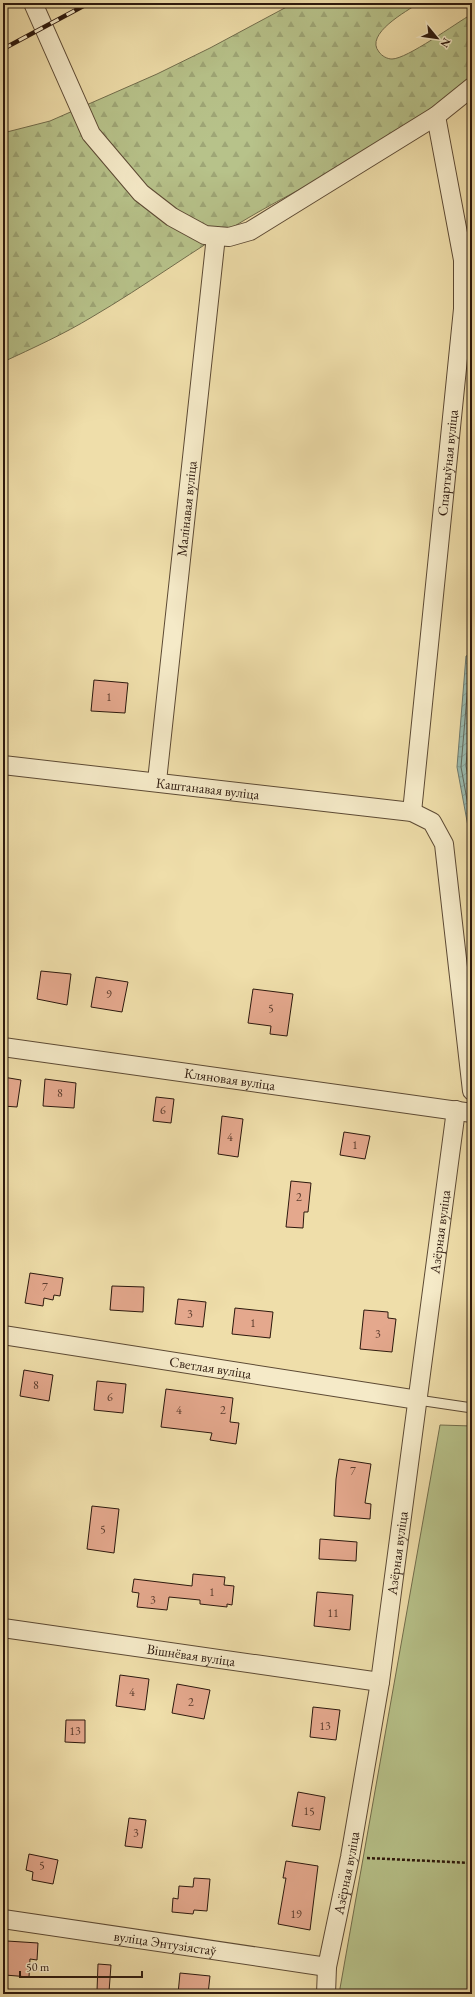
<svg xmlns="http://www.w3.org/2000/svg" width="475" height="1997" font-family="'EB Garamond',serif">
  <defs>
    <pattern id="forest-firs" width="22" height="20" patternUnits="userSpaceOnUse"><rect width="22" height="20" fill="#b7c28a"/><path d="M5 1l3.5 6h-7zM16 11l3.5 6h-7z" fill="#9ea676"/></pattern>
    <pattern id="water-waves" width="16" height="10" patternUnits="userSpaceOnUse"><rect width="16" height="10" fill="#9abbaf"/><path d="M0 5q4-4 8 0t8 0" fill="none" stroke="#85a095"/></pattern>
  </defs>
  <rect width="100%" height="100%" fill="#efdeaa"/>
  <filter id="stains"><feTurbulence type="fractalNoise" baseFrequency=".005" numOctaves="4"/><feColorMatrix values="0 0 0 0 .2 0 0 0 0 .09 0 0 0 0 .02 0 0 0 .5 -.17"/></filter>
  <radialGradient id="worn" r=".72"><stop offset=".6" stop-color="#630" stop-opacity="0"/><stop offset="1" stop-color="#630" stop-opacity=".3"/></radialGradient>
  <path fill="url(#forest-firs)" stroke="#726d4c" d="M 294,3 L 419,3 C 407,11 364,34 379,52 C 382,56 387,59 392,59 C 407,59 456,23 472,14 L 472,75 C 412,138 323,174 248,218 C 195,249 145,286 92,317 C 64,334 33,348 3,362 L 3,133 L 50,121 L 157,74 L 210,48 Z"/>
  <path fill="#b7c28a" stroke="#726d4c" d="M 440,1425 L 472,1426 L 472,1994 L 339,1994 Z"/>
  <path fill="url(#water-waves)" stroke="#6e7a6e" d="M 472,654 L 472,848 L 457,767 L 466,656 Z"/>
  <g fill="none" stroke-linecap="round" stroke-linejoin="round">
    <g stroke="#636a5e" stroke-width="1">
      <path d="M 472,658 L 470,660 L 461,767 L 472,827"/>
      <path d="M 472,693 L 466,766 L 472,799"/>
    </g>
  </g>
  <g fill="#e4a88d" stroke="#2c180d">
    <path d="M 94,680 L 128,683 L 125,713 L 91,711 Z"/>
    <path d="M 41,971 L 71,974 L 67,1005 L 37,999 Z"/>
    <path d="M 96,977 L 128,982 L 122,1012 L 91,1007 Z"/>
    <path d="M 253,989 L 293,994 L 287,1036 L 270,1034 L 271,1026 L 248,1023 Z"/>
    <path d="M 3,1077 L 21,1080 L 17,1107 L 3,1106 Z"/>
    <path d="M 45,1079 L 76,1083 L 74,1108 L 43,1106 Z"/>
    <path d="M 156,1097 L 174,1099 L 171,1123 L 153,1121 Z"/>
    <path d="M 222,1116 L 243,1119 L 238,1157 L 218,1154 Z"/>
    <path d="M 344,1132 L 370,1136 L 365,1159 L 340,1155 Z"/>
    <path d="M 291,1181 L 311,1183 L 308,1212 L 304,1212 L 303,1228 L 286,1227 Z"/>
    <path d="M 30,1273 L 63,1278 L 60,1296 L 54,1295 L 53,1300 L 44,1298 L 43,1306 L 25,1303 Z"/>
    <path d="M 112,1286 L 144,1287 L 143,1312 L 110,1310 Z"/>
    <path d="M 178,1299 L 206,1302 L 203,1327 L 175,1324 Z"/>
    <path d="M 235,1308 L 273,1312 L 270,1338 L 232,1334 Z"/>
    <path d="M 364,1310 L 388,1312 L 388,1318 L 396,1319 L 392,1352 L 360,1349 Z"/>
    <path d="M 24,1370 L 53,1375 L 49,1401 L 20,1396 Z"/>
    <path d="M 97,1381 L 126,1384 L 123,1413 L 94,1410 Z"/>
    <path d="M 166,1389 L 233,1398 L 230,1422 L 239,1423 L 236,1444 L 210,1440 L 212,1433 L 161,1427 Z"/>
    <path d="M 339,1459 L 371,1464 L 365,1503 L 371,1504 L 370,1519 L 334,1516 L 336,1479 Z"/>
    <path d="M 92,1506 L 119,1509 L 114,1553 L 87,1549 Z"/>
    <path d="M 320,1539 L 357,1542 L 356,1561 L 319,1559 Z"/>
    <path d="M 193,1574 L 225,1577 L 224,1585 L 234,1586 L 232,1605 L 227,1604 L 227,1607 L 200,1604 L 200,1600 L 169,1597 L 167,1610 L 137,1607 L 139,1593 L 132,1592 L 134,1579 L 192,1586 Z"/>
    <path d="M 317,1592 L 353,1595 L 350,1630 L 314,1626 Z"/>
    <path d="M 120,1675 L 149,1679 L 145,1710 L 116,1706 Z"/>
    <path d="M 177,1684 L 210,1690 L 204,1719 L 172,1713 Z"/>
    <path d="M 313,1707 L 340,1710 L 336,1740 L 310,1737 Z"/>
    <path d="M 66,1720 L 85,1720 L 85,1743 L 65,1742 Z"/>
    <path d="M 298,1792 L 325,1797 L 320,1830 L 292,1826 Z"/>
    <path d="M 129,1818 L 146,1820 L 142,1848 L 125,1846 Z"/>
    <path d="M 29,1854 L 58,1860 L 53,1884 L 32,1880 L 33,1872 L 26,1870 Z"/>
    <path d="M 286,1861 L 318,1866 L 310,1930 L 278,1924 L 286,1878 L 283,1878 Z"/>
    <path d="M 194,1878 L 210,1879 L 207,1911 L 194,1910 L 193,1914 L 172,1912 L 173,1898 L 178,1899 L 179,1886 L 193,1887 Z"/>
    <path d="M 7,1941 L 38,1943 L 37,1960 L 30,1959 L 29,1977 L 5,1975 Z"/>
    <path d="M 98,1964 L 111,1965 L 109,1992 L 97,1991 Z"/>
    <path d="M 180,1973 L 210,1976 L 208,1994 L 178,1994 Z"/>
  </g>
  <g fill="none" stroke-linecap="round" stroke-linejoin="round">
    <g stroke="#5d4a34" stroke-width="11">
      <path id="lane" d="M 418,1400 L 472,1408"/>
    </g>
    <g stroke="#5d4a34" stroke-width="20">
      <g id="street">
        <path d="M 33,3 L 91,134 L 141,193 L 172,217 L 205,235 L 229,237 L 250,231 L 436,116 L 472,87"/>
        <path id="s1" d="M 3,765 L 412,812 L 432,822 L 444,844 L 472,1091"/>
        <path id="s2" d="M 157,781 L 216,236"/>
        <path id="s3" d="M 412,812 L 463,309 L 463,260 L 436,116"/>
        <path id="s4" d="M 3,1047 L 472,1113"/>
        <path id="s5" d="M 3,1335 L 418,1400"/>
        <path id="s6" d="M 3,1628 L 380,1682"/>
        <path id="s7" d="M 3,1919 L 327,1967"/>
        <path id="s8" d="M 326,1994 L 327,1967 L 350,1857 L 380,1682 L 456,1110"/>
      </g>
    </g>
    <g stroke="#2c180d" stroke-width="2.5" stroke-dasharray="3 2" stroke-linecap="butt">
      <path d="M 472,1589 L 470,1611 L 472,1659"/>
      <path d="M 367,1858 L 472,1863"/>
    </g>
    <use href="#lane" stroke="#f5eac8" stroke-width="9"/>
    <use href="#street" stroke="#f5eac8" stroke-width="18"/>
    <g stroke="#2c180d" stroke-width="4.5">
      <path id="rail" d="M 3,49 L 89,3"/>
    </g>
    <use href="#rail" stroke="#f5eac8" stroke-width="3" stroke-dasharray="9" stroke-linecap="butt"/>
  </g>
  <g text-anchor="middle" dominant-baseline="central" stroke-width="4" stroke-linejoin="round" paint-order="stroke">
    <g font-size="12" fill="#5a3c2d">
      <text x="109" y="697">1</text>
      <text x="109" y="994">9</text>
      <text x="271" y="1008">5</text>
      <text x="60" y="1093">8</text>
      <text x="163" y="1110">6</text>
      <text x="230" y="1137">4</text>
      <text x="355" y="1145">1</text>
      <text x="299" y="1197">2</text>
      <text x="45" y="1287">7</text>
      <text x="190" y="1314">3</text>
      <text x="253" y="1323">1</text>
      <text x="378" y="1334">3</text>
      <text x="36" y="1385">8</text>
      <text x="110" y="1397">6</text>
      <text x="179" y="1410">4</text>
      <text x="223" y="1410">2</text>
      <text x="353" y="1471">7</text>
      <text x="103" y="1529">5</text>
      <text x="212" y="1592">1</text>
      <text x="153" y="1600">3</text>
      <text x="333" y="1613">11</text>
      <text x="132" y="1692">4</text>
      <text x="191" y="1702">2</text>
      <text x="325" y="1726">13</text>
      <text x="75" y="1731">13</text>
      <text x="309" y="1811">15</text>
      <text x="136" y="1833">3</text>
      <text x="42" y="1865">5</text>
      <text x="296" y="1914">19</text>
    </g>
    <g font-size="14" fill="#2c180d" stroke="#f5eac8">
      <text stroke="none"><textPath href="#s3" startOffset="351">Спартыўная вуліца</textPath></text>
      <text stroke="none"><textPath href="#s2" startOffset="274">Малінавая вуліца</textPath></text>
      <text stroke="none"><textPath href="#s1" startOffset="206">Каштанавая вуліца</textPath></text>
      <text stroke="none"><textPath href="#s4" startOffset="229">Кляновая вуліца</textPath></text>
      <text stroke="none"><textPath href="#s8" startOffset="771">Азёрная вуліца</textPath></text>
      <text stroke="none"><textPath href="#s5" startOffset="210">Светлая вуліца</textPath></text>
      <text stroke="none"><textPath href="#s8" startOffset="447">Азёрная вуліца</textPath></text>
      <text stroke="none"><textPath href="#s6" startOffset="190">Вішнёвая вуліца</textPath></text>
      <text stroke="none"><textPath href="#s8" startOffset="123">Азёрная вуліца</textPath></text>
      <text stroke="none"><textPath href="#s7" startOffset="164">вуліца Энтузіястаў</textPath></text>
    </g>
  </g>
  <rect width="475" height="1997" fill="none" stroke="#efdeaa" stroke-width="16"/>
  <rect x="4" y="4" width="467" height="1989" fill="none" stroke="#2c180d" stroke-width="2"/>
  <rect x="8" y="8" width="459" height="1981" fill="none" stroke="#2c180d"/>
  <g transform="translate(437 38) rotate(119)" stroke="#f5eac8" stroke-width="3" paint-order="stroke">
  <path d="M0-3L7 15L0 10L-7 15Z" fill="#2c180d"/>
  <text y="-6" font-size="11" font-weight="bold" text-anchor="middle" fill="#2c180d">N</text>
  </g>
  <path d="M20 1971v6h122v-6" fill="none" stroke="#2c180d" stroke-width="2"/>
  <text x="26" y="1971" font-size="12" fill="#2c180d" stroke="#f5eac8" stroke-width="3" paint-order="stroke">50 m</text>
  <rect width="100%" height="100%" filter="url(#stains)"/>
  <rect width="100%" height="100%" fill="url(#worn)"/>
</svg>
